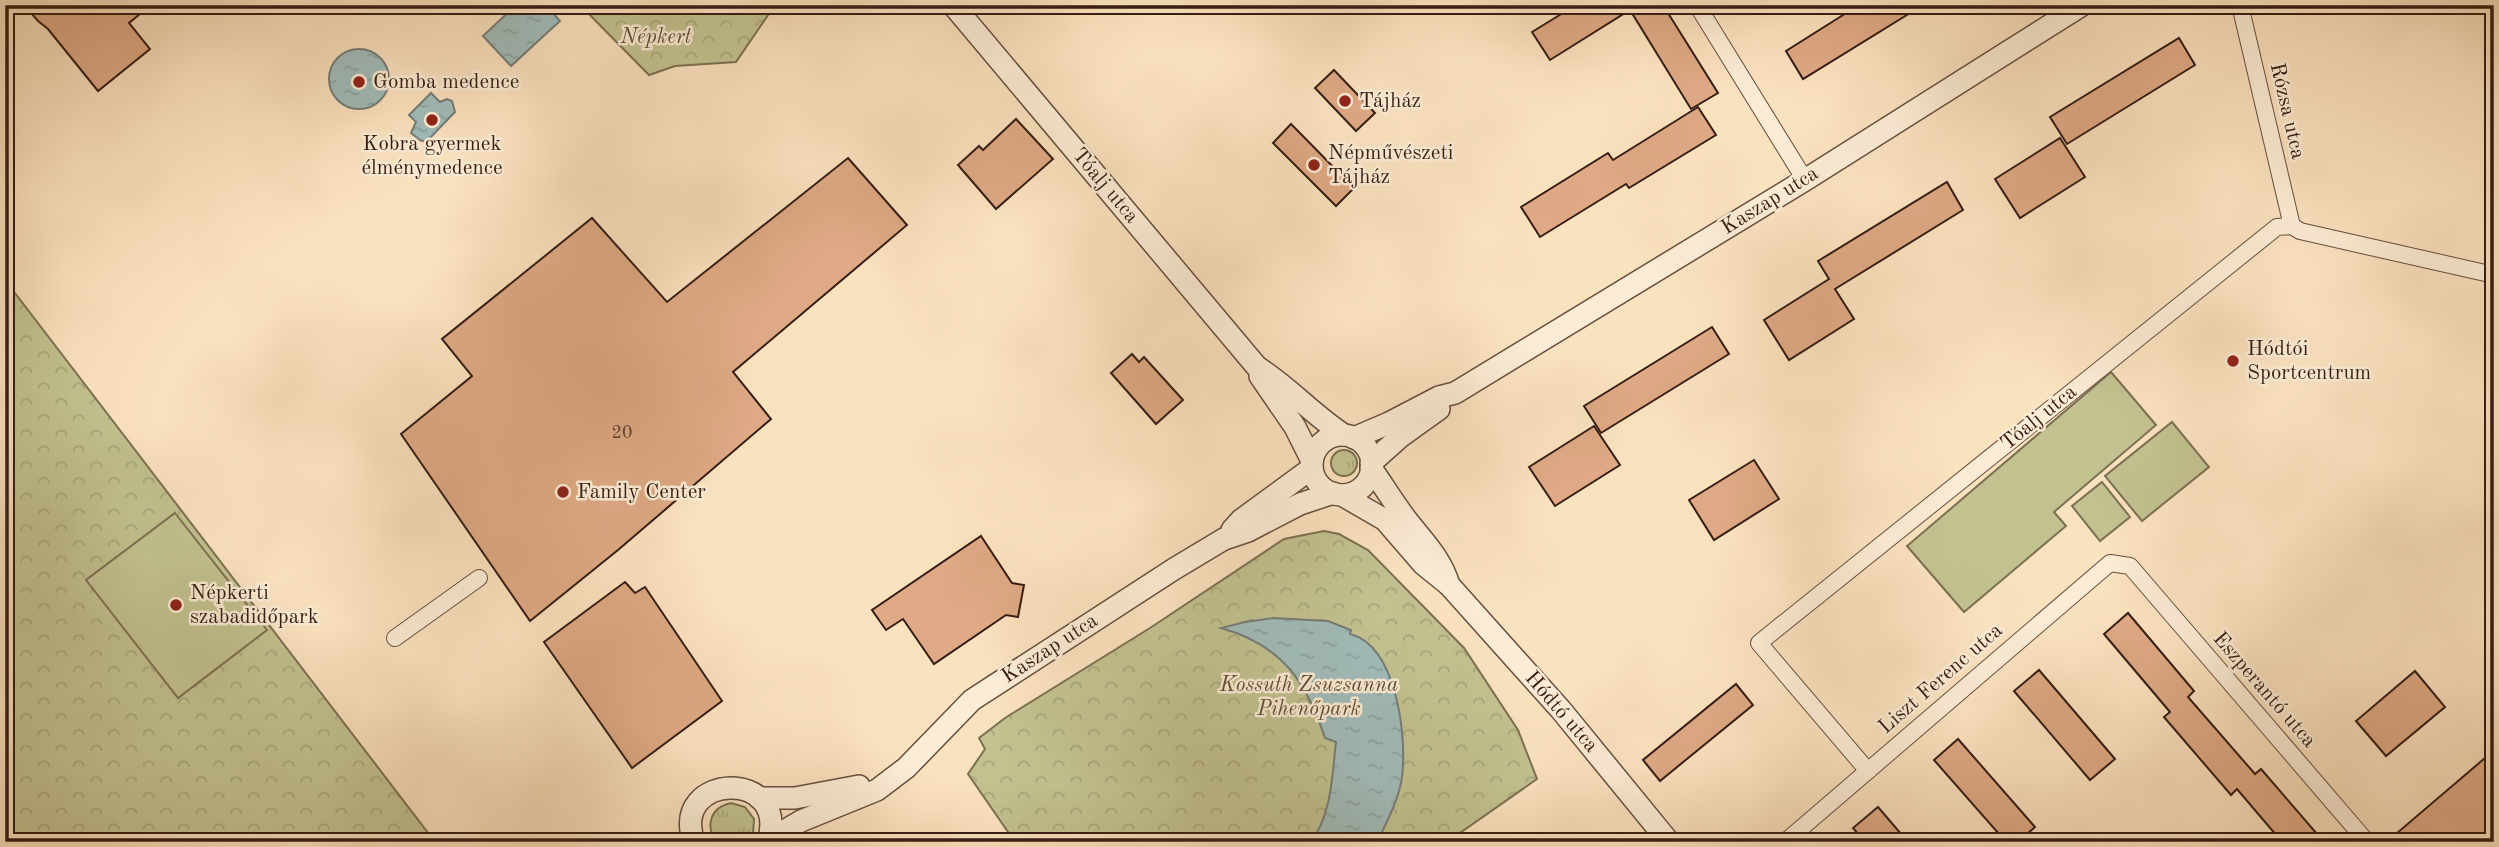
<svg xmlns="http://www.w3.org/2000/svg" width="2499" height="847" font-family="'Old Standard TT',serif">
  <defs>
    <pattern id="grass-tufts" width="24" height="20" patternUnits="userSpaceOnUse" patternTransform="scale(1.75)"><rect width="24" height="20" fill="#c2c290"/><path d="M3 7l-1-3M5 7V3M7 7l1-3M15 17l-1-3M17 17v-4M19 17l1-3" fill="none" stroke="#a7a67b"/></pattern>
    <pattern id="park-crowns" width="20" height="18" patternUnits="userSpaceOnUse" patternTransform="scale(1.75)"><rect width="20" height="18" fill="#c2c290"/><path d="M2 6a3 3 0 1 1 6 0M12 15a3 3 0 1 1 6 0" fill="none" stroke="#a7a67b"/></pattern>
    <pattern id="water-ripples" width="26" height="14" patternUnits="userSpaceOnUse" patternTransform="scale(1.75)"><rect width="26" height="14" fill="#a1bcba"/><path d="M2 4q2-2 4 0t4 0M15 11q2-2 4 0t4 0" fill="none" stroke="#8ba19f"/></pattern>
  </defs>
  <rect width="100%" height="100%" fill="#fbe2bf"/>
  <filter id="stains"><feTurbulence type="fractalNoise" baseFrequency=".00286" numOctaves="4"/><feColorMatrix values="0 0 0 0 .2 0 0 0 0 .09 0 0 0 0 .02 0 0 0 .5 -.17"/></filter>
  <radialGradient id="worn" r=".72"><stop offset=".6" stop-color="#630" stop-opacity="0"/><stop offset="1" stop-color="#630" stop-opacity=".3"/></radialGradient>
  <g fill="url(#grass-tufts)" stroke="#7c7052" stroke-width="2">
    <circle cx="1344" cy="463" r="13"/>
    <path d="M 731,803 L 745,807 L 754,819 L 753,834 L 747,842 L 717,842 C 704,826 711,807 731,803 Z"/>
  </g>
  <g fill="url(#park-crowns)" stroke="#7c7052" stroke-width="2">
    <path d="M 580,5 L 775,5 L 736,62 L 675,66 L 649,75 Z"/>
    <path d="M 5,280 L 435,842 L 5,842 Z"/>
    <path d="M 1324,531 L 1339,534 L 1368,550 L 1464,648 L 1518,730 L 1537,779 L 1447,842 L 1015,842 L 968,774 L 985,749 L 979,738 L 1005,718 L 1150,628 L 1284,539 Z"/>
  </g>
  <g fill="#c2c290" stroke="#7c7052" stroke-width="2">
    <path d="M 2111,372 L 2156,425 L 2054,512 L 2066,526 L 1964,612 L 1907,546 Z"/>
    <path d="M 2172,422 L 2209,467 L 2142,521 L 2105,476 Z"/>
    <path d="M 2102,482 L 2130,517 L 2100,541 L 2072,506 Z"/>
    <path d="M 175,513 L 267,630 L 178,698 L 86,580 Z"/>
  </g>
  <g fill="url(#water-ripples)" stroke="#767c78" stroke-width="2">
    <path d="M 516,5 L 546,5 L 560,21 L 511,66 L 483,36 Z"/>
    <circle cx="359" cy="79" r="30"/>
    <path d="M 431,93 L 440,102 L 447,99 L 452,101 L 455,112 L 426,142 L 420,140 L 411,133 L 416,122 L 409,115 Z"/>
    <path d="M 1273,618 L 1328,621 L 1351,630 L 1350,634 C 1397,646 1407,737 1402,777 C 1399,799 1387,822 1377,842 L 1311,842 C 1332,813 1332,776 1336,742 L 1325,738 C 1306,681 1282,645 1221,628 L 1245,622 Z"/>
  </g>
  <g fill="#dea984" stroke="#351d14" stroke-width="2">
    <path d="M 24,5 L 151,5 L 129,23 L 150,49 L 98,91 L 48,29 L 38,21 Z"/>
    <path d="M 1576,5 L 1663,5 L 1718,93 L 1691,109 L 1630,10 L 1550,60 L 1532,32 Z"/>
    <path d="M 1859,5 L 1923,5 L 1803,79 L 1786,51 Z"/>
    <path d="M 2179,38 L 2195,65 L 2067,144 L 2050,117 Z"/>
    <path d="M 1334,70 L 1375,113 L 1356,131 L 1315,88 Z"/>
    <path d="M 1698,107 L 1716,135 L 1629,188 L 1626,184 L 1540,237 L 1521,207 L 1608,153 L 1613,160 Z"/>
    <path d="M 1016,119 L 1053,159 L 996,209 L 958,165 L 979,146 L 983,150 Z"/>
    <path d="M 1291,124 L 1354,188 L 1336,206 L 1273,143 Z"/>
    <path d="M 2060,138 L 2085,177 L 2020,218 L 1995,179 Z"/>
    <path d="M 848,158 L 907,225 L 733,372 L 771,419 L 618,550 L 530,621 L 401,434 L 472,376 L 442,339 L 592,218 L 667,302 Z"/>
    <path d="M 1947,182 L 1963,210 L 1835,289 L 1854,319 L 1789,360 L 1764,320 L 1829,279 L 1818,261 Z"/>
    <path d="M 1712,327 L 1729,354 L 1601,433 L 1584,406 Z"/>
    <path d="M 1132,354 L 1139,362 L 1144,357 L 1183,400 L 1156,424 L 1111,373 Z"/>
    <path d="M 1594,426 L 1620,465 L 1555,506 L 1529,467 Z"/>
    <path d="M 1754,460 L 1779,499 L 1714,540 L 1689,500 Z"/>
    <path d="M 981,536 L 1012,583 L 1024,585 L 1018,617 L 1006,615 L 934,664 L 903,619 L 886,630 L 872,610 Z"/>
    <path d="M 625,582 L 635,593 L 645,587 L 722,701 L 632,768 L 544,642 Z"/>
    <path d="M 2128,613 L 2194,691 L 2188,697 L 2255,774 L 2261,769 L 2324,842 L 2282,842 L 2237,789 L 2231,795 L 2164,717 L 2170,712 L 2104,634 Z"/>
    <path d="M 2039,670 L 2115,759 L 2090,780 L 2014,691 Z"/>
    <path d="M 2415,671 L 2445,707 L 2386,756 L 2356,721 Z"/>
    <path d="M 1736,684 L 1753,705 L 1660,781 L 1643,760 Z"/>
    <path d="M 1958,739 L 2035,827 L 2018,842 L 2006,842 L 1934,760 Z"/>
    <path d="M 2485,758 L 2494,768 L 2494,842 L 2405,842 L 2397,833 Z"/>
    <path d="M 1878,807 L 1908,842 L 1865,842 L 1853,828 Z"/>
  </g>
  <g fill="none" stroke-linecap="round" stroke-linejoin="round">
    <g stroke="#664e3f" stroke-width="18">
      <g id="minor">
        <path d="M 1697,5 L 1805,180"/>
        <path d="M 2240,5 L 2292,226"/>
        <path d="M 395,638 L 479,578"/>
        <path d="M 1868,771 L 1759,643 L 2277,227 L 2292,226 L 2300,231 L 2494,275"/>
        <path d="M 1785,842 L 2110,563 L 2130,566 L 2367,842"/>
      </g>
    </g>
    <g stroke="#664e3f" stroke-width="24">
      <g id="tertiary">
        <path d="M 953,5 L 1257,367 C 1289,387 1313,415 1344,435"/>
        <path d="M 1260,376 L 1295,427 L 1312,461"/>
        <circle cx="1342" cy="465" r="30"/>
        <path d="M 1354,438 L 1389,423 L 1439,397 L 1455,393 L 1805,180 L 2082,5"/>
        <path d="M 1371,463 L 1400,437 L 1439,409"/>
        <path d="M 1371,468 C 1383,485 1394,503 1406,519 C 1423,541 1441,558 1449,585"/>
        <path d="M 1342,495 L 1385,520 L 1423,564 L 1449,585 L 1561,710 L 1669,842"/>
        <path d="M 1232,530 L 1241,520 L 1312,468"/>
        <path d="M 759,798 L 795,798 L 859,786"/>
        <path d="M 769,840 L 801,821 L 877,790 L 906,768 L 972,700 L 1174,569 L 1224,539 L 1248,531 L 1300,504 L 1333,493"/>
        <path d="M 694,842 C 669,772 791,768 768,842"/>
      </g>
    </g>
    <use href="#minor" stroke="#fcecd5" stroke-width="16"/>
    <use href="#tertiary" stroke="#fcecd5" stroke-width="21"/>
  </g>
  <g fill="#8f2418" stroke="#fcecd5" stroke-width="2.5">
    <circle cx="359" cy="82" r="7"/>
    <circle cx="1345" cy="101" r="7"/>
    <circle cx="432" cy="120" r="7"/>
    <circle cx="1314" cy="165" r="7"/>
    <circle cx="2233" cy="361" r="7"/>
    <circle cx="563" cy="492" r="7"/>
    <circle cx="176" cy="605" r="7"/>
  </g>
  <g text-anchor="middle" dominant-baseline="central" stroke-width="5" stroke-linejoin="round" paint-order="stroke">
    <g font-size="18" fill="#5f4030">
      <text x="622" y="433">20</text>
    </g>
    <g font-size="21" font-style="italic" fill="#5f4f39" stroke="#fcecd5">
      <text x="656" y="37">Népkert</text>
      <text x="1309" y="685">Kossuth Zsuzsanna<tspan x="1309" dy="24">Pihenőpark</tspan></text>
    </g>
    <g font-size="21" fill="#351d14" stroke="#fcecd5" text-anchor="start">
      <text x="373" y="82">Gomba medence</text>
      <text x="1359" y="101">Tájház</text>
      <text x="432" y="144" text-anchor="middle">Kobra gyermek<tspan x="432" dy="24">élménymedence</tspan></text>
      <text x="1328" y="153">Népművészeti<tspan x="1328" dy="24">Tájház</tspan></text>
      <text x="2247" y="349">Hódtói<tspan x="2247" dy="24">Sportcentrum</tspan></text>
      <text x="577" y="492">Family Center</text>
      <text x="190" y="593">Népkerti<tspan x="190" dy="24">szabadidőpark</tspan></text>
    </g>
    <g font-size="21" fill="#351d14" stroke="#fcecd5">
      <text transform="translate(2287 111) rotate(77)">Rózsa utca</text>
      <text transform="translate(1105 186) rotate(50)">Tóalj utca</text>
      <text transform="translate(1770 201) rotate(-32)">Kaszap utca</text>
      <text transform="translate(2039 418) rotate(-39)">Tóalj utca</text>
      <text transform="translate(1050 649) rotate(-33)">Kaszap utca</text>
      <text transform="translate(1941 679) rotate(-41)">Liszt Ferenc utca</text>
      <text transform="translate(2264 690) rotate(49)">Eszperantó utca</text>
      <text transform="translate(1561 712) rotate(49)">Hódtó utca</text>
    </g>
  </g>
  <rect width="2499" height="847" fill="none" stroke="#fbe2bf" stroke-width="28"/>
  <rect x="7" y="7" width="2485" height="833" fill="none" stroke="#351d14" stroke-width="3.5"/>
  <rect x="14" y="14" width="2471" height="819" fill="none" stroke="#351d14" stroke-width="2"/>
  <rect width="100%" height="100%" filter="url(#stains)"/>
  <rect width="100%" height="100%" fill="url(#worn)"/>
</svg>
